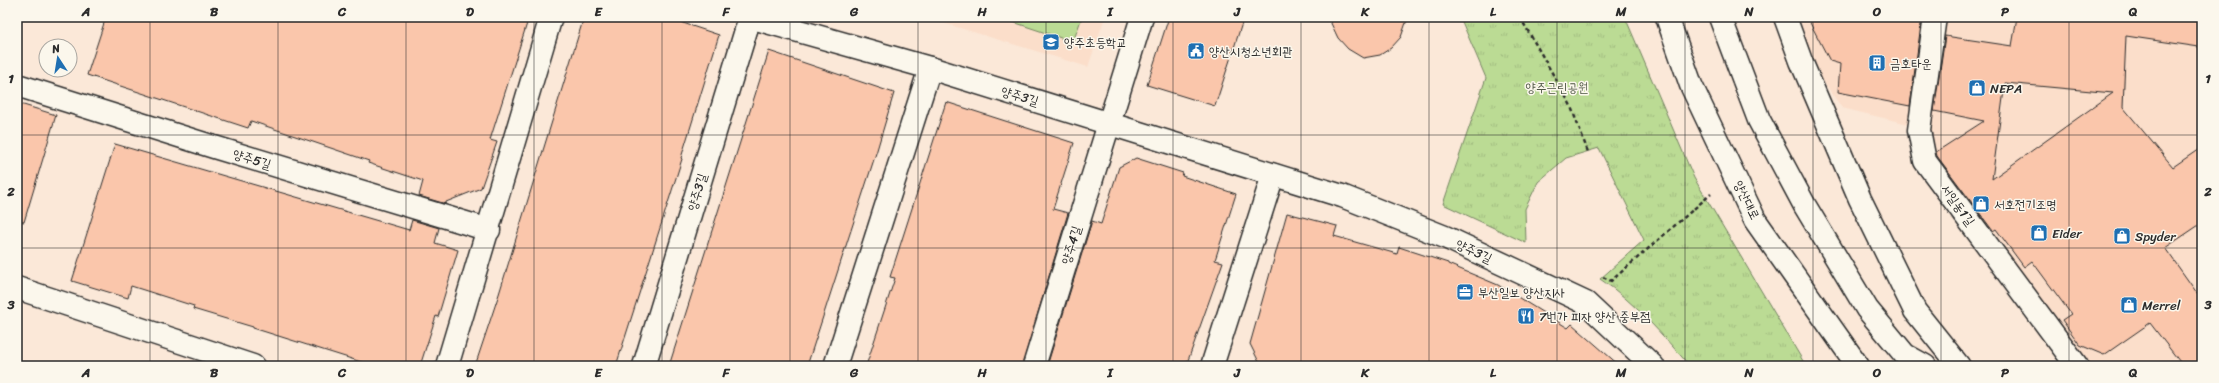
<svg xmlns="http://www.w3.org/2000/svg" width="2219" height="383" font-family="Sriracha,'Poor Story',sans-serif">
  <defs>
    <pattern id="grass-tufts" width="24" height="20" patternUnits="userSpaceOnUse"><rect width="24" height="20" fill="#bbdb94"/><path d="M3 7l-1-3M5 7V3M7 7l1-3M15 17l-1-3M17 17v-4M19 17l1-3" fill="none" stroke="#a1bc80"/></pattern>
  </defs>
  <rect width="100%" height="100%" fill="#fbe8d8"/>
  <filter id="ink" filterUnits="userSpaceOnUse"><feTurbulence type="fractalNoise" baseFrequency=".025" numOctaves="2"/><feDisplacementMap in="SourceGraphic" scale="8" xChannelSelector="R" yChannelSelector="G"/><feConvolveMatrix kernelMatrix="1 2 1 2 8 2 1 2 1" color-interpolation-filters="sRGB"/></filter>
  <g filter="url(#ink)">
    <g fill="#fbdeca">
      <path d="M 924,17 L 1105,17 L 1088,67 Z"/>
      <path d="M 1794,17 L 1930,17 L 1915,112 L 1908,124 L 1842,108 L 1809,61 Z"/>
      <path d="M 1944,17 L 2202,17 L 2202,366 L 2083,366 L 1930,156 L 1928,126 Z"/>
    </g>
    <path fill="url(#grass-tufts)" stroke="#738360" d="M 1460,17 L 1625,17 L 1694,178 L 1806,366 L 1690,366 C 1662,335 1635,302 1600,279 L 1644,240 L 1599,148 L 1566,158 L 1538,182 L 1525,209 L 1526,243 L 1443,204 L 1486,78 Z"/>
    <path fill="#bbdb94" stroke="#738360" d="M 998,17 L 1082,17 L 1073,42 Z"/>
    <g fill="#fac6ab" stroke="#2b2b2b" fill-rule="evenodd">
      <path d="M 106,17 L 529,17 L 490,140 L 497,142 L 481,188 L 446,202 L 446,204 L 419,196 L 423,181 L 368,163 L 369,161 L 251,121 L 248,128 L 87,75 Z"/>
      <path d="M 584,17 L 665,17 L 719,35 L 681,158 L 682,159 L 616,366 L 475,366 L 499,294 Z"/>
      <path d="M 1169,17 L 1244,17 L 1215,106 L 1147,85 Z"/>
      <path d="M 1328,17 L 1408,17 L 1401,37 L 1391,48 L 1380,55 L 1363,58 L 1348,49 L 1338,38 Z"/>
      <path d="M 1807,17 L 1922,17 L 1910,106 L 1838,92 L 1840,64 L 1830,61 Z"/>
      <path d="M 2017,17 L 2202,17 L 2199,47 L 2126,36 L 2123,107 L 2173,167 L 2202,147 L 2202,223 L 2165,248 L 2202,300 L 2202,366 L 2183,366 L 2150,323 L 2104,355 L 2080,345 L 2062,320 L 2071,314 L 2032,261 L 2024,267 L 1996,229 L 1993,231 L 1937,156 L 1936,152 L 1984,121 L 1934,111 L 1945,36 L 2012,46 ZM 2005,83 L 2113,93 L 1992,179 Z"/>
      <path d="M 769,51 L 894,93 L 877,150 L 807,366 L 669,366 Z"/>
      <path d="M 946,102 L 1074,143 L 1053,209 L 1068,213 L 1022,366 L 866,366 L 895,278 L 890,277 Z"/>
      <path d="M 17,103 L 56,115 L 24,222 L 17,221 Z"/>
      <path d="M 115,144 L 409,230 L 412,220 L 439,228 L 435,243 L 458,250 L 438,317 L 436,316 L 420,366 L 374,366 L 253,328 L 253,327 L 193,309 L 194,306 L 131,286 L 128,298 L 72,281 Z"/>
      <path d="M 1136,158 L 1183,173 L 1182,176 L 1236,194 L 1215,260 L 1223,262 L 1186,366 L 1047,366 L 1092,221 L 1101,224 L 1119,167 Z"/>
      <path d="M 1287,213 L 1337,226 L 1334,236 L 1397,254 L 1399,247 L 1448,263 L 1448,264 L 1498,285 L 1568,328 L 1572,324 L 1620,366 L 1274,366 L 1259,362 L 1250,344 Z"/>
    </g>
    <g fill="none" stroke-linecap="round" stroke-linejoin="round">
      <g stroke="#2b2b2b" stroke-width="25">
        <g id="minor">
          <path d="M 749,17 L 930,68 L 1342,196 L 1445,237 L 1586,303 L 1653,366"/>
          <path d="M 1935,17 L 1919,130 L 1925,161 L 2077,366"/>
          <path d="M 17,85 L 214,147 L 489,230"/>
          <path d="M 17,288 L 253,366"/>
          <path d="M 447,366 L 551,17"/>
          <path d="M 644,366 L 750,17"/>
          <path d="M 835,366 L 930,68"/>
          <path d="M 1034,366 L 1142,17"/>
          <path d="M 1212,366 L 1273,175"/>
        </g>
      </g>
      <g stroke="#2b2b2b" stroke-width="25">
        <g id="primary">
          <path d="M 1667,17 L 1691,85 L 1755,220 L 1858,366"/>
          <path d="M 1720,17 L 1759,120 L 1805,206 L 1867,309 L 1905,355 L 1925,366"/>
          <path d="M 1785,17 L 1801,61 L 1860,199 L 1915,311 L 1959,366"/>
        </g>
      </g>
      <g stroke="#2b2b2b" stroke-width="2.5" stroke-dasharray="4 3" stroke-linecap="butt">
        <path d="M 1520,17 L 1570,104 L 1588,152"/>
        <path d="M 1603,277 L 1611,281 L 1711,194"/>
      </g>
      <use href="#minor" stroke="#fbf7ec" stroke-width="22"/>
      <use href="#primary" stroke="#fbf7ec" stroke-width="22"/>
    </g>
  </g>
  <path fill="none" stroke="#2b2b2b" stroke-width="1" stroke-opacity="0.55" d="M 150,17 L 150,366M 278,17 L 278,366M 406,17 L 406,366M 534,17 L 534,366M 662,17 L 662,366M 790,17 L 790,366M 918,17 L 918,366M 1046,17 L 1046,366M 1173,17 L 1173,366M 1301,17 L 1301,366M 1429,17 L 1429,366M 1557,17 L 1557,366M 1685,17 L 1685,366M 1813,17 L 1813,366M 1941,17 L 1941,366M 2069,17 L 2069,366M 17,135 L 2202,135M 17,248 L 2202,248"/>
  <defs>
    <g id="school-square" transform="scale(0.9)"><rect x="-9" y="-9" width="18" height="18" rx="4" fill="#1f6fb2" stroke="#fbf7ec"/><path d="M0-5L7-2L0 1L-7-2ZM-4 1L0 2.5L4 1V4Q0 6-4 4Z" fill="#fff"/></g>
    <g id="civic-square" transform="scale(0.9)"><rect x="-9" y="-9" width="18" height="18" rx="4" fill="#1f6fb2" stroke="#fbf7ec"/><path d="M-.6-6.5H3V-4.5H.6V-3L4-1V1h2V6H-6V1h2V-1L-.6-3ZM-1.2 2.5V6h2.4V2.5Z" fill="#fff"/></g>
    <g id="building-square" transform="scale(0.9)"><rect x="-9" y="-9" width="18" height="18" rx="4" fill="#1f6fb2" stroke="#fbf7ec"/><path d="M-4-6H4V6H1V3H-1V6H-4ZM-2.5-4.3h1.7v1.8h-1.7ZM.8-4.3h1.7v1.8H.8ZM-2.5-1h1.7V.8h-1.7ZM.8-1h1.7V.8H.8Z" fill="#fff"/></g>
    <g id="shop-square" transform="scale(0.9)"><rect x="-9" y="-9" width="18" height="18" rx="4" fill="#1f6fb2" stroke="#fbf7ec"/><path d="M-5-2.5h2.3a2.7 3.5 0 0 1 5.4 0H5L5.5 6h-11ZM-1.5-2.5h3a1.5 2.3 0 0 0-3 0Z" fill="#fff"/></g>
    <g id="office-square" transform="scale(0.9)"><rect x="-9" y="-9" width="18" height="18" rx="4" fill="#1f6fb2" stroke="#fbf7ec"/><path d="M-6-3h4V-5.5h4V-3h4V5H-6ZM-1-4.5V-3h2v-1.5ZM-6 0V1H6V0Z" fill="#fff"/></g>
    <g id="restaurant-square" transform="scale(0.9)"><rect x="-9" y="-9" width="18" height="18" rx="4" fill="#1f6fb2" stroke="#fbf7ec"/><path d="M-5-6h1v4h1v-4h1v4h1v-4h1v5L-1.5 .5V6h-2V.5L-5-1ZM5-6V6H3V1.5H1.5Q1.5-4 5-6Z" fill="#fff"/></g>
  </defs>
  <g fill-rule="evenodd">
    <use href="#school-square" x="1051" y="42"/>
    <use href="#civic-square" x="1196" y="51"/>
    <use href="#building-square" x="1877" y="63"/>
    <use href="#shop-square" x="1977" y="88"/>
    <use href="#shop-square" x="1981" y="204"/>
    <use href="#shop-square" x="2039" y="233"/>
    <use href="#shop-square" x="2122" y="236"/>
    <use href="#office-square" x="1465" y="292"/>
    <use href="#shop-square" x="2129" y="305"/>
    <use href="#restaurant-square" x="1526" y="316"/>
  </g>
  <g text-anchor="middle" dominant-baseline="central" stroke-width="3" stroke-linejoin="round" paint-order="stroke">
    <g font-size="13" fill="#2b2b2b" stroke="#fbf7ec" text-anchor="start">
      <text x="1064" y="42">양주초등학교</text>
      <text x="1209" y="51">양산시청소년회관</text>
      <text x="1890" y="63">금호타운</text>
      <text x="1990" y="88">NEPA</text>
      <text x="1994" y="204">서호전기조명</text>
      <text x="2052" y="233">Eider</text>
      <text x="2135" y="236">Spyder</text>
      <text x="1478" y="292">부산일보 양산지사</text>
      <text x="2142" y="305">Merrel</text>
      <text x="1539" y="316">7번가 피자 양산 중부점</text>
    </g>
    <g font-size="13" fill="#4f5745" stroke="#fbf7ec">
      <text x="1557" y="87">양주근린공원</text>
    </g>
    <g font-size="13" fill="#2b2b2b" stroke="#fbf7ec">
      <text transform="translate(1020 96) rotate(17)">양주3길</text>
      <text transform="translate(252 159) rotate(17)">양주5길</text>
      <text transform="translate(697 192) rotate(-73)">양주3길</text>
      <text transform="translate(1747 200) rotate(64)">양산대로</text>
      <text transform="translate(1958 205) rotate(54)">서일동1길</text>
      <text transform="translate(1071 245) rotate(-73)">양주4길</text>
      <text transform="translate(1474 251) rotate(25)">양주3길</text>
    </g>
  </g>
  <rect width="2219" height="383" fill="none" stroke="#fbf7ec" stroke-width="44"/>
  <g transform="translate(58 58) rotate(348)"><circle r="19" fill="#fbf7ec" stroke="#a8a59f"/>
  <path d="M0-3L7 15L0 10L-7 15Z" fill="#1f6fb2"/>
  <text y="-6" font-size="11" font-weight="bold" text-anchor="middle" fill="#2b2b2b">N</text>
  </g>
  <rect x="22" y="22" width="2175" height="339" fill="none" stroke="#2b2b2b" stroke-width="1.5"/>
  <g font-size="13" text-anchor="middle" font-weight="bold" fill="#2b2b2b">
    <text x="86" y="16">A</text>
    <text x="214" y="16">B</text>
    <text x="342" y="16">C</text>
    <text x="470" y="16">D</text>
    <text x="598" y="16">E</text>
    <text x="726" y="16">F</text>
    <text x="854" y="16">G</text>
    <text x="982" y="16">H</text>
    <text x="1110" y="16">I</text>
    <text x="1237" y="16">J</text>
    <text x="1365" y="16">K</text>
    <text x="1493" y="16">L</text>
    <text x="1621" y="16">M</text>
    <text x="1749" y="16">N</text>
    <text x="1877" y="16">O</text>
    <text x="2005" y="16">P</text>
    <text x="2133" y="16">Q</text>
    <text x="11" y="83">1</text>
    <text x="2208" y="83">1</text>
    <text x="11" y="196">2</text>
    <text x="2208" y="196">2</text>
    <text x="11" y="309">3</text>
    <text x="2208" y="309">3</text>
    <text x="86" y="377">A</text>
    <text x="214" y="377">B</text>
    <text x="342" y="377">C</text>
    <text x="470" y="377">D</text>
    <text x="598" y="377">E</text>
    <text x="726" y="377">F</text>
    <text x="854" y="377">G</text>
    <text x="982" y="377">H</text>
    <text x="1110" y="377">I</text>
    <text x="1237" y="377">J</text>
    <text x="1365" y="377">K</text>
    <text x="1493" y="377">L</text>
    <text x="1621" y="377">M</text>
    <text x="1749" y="377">N</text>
    <text x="1877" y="377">O</text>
    <text x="2005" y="377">P</text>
    <text x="2133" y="377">Q</text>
  </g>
</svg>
